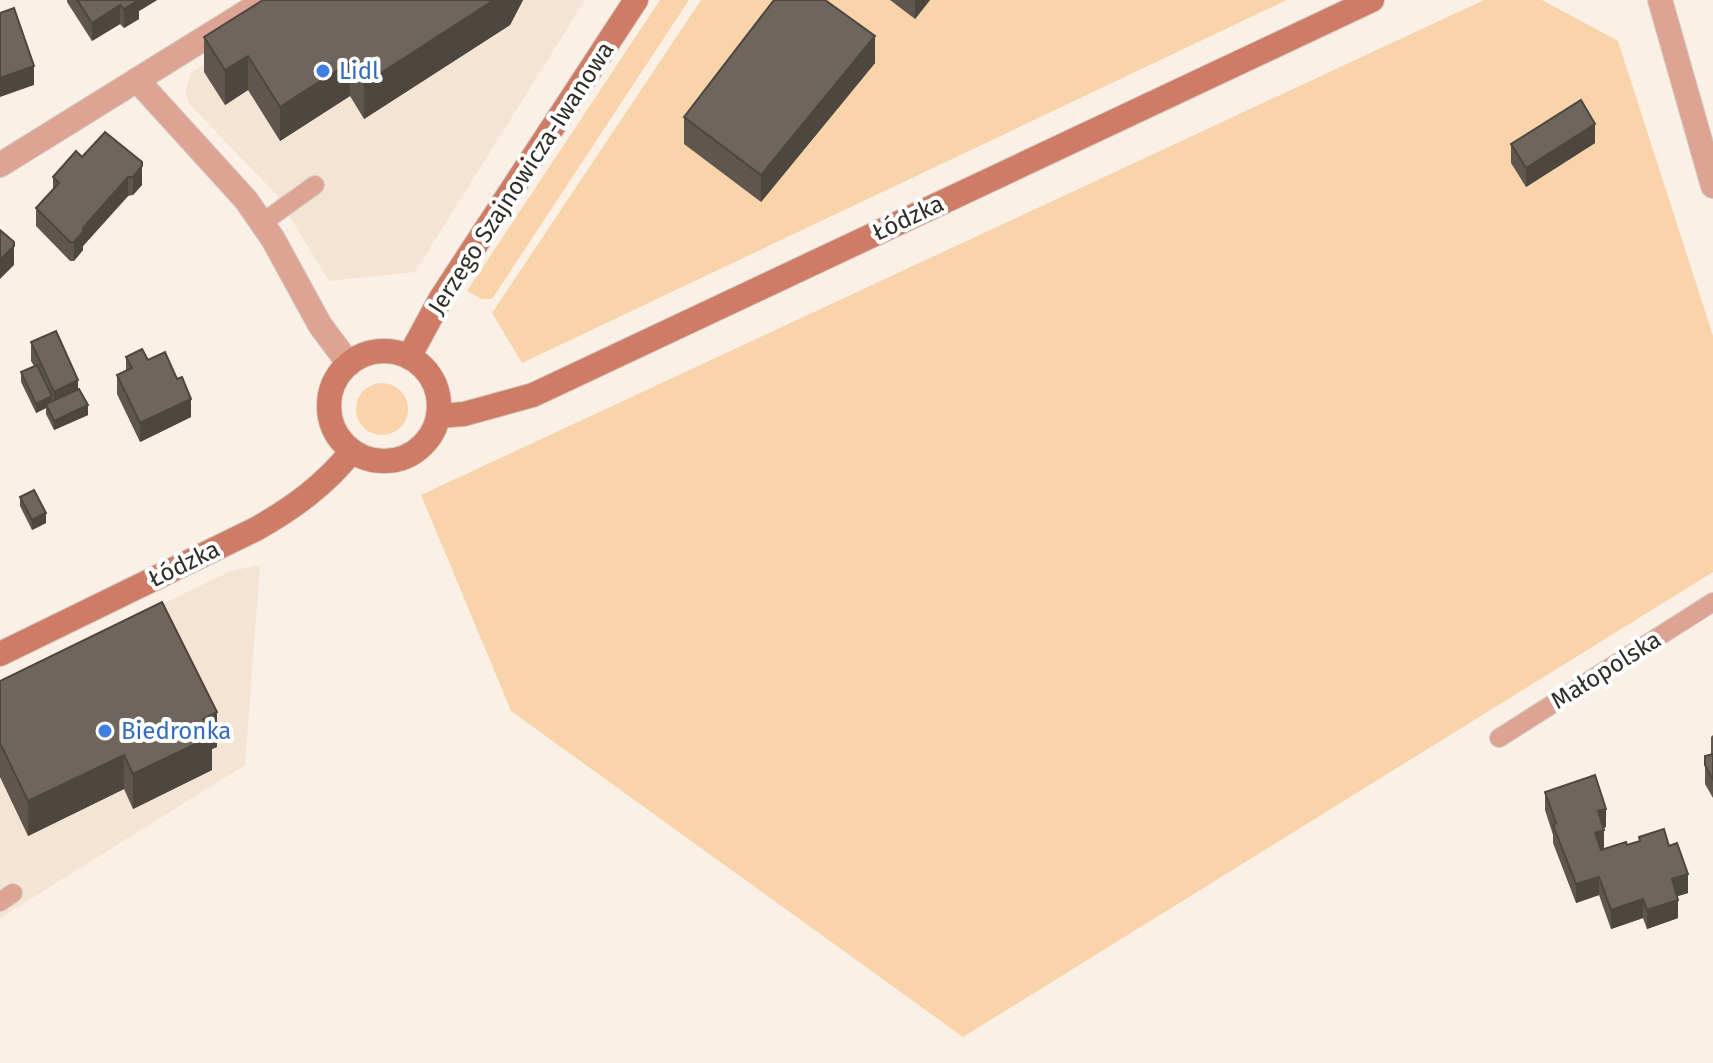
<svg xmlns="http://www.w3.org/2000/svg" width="1713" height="1063" font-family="'Fira Sans',sans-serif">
  <rect width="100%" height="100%" fill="#faf0e6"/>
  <g fill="#f4e4d4">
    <path d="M 306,0 L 585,0 L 415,272 L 329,281 L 276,194 L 189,104 L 185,92 L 191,73 Z"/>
    <path d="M 260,565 L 245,765 L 0,918 L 0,682 L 231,571 Z"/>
  </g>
  <g fill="#f9d4ab">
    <path d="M 660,0 L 689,0 L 492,299 L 482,299 L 467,291 Z"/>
    <path d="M 701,0 L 1287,0 L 522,363 L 492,313 Z"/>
    <path d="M 1484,0 L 1542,0 L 1618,41 L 1713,336 L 1713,572 L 963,1037 L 511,711 L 421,495 Z"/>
    <circle cx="382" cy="409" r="26"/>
  </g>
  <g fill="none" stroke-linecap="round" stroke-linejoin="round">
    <g stroke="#d6cdc4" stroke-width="20">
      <g id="lane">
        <path d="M 262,223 L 315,185"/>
        <path d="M 1499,738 L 1713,602"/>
        <path d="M 0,902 L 13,893"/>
      </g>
    </g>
    <g stroke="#d6cdc4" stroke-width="26">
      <g id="street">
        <path d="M 1660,0 L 1713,186"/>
        <path d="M 137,80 L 246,200 L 273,239 L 320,325 L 349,364"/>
        <path d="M 0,165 L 266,0"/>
      </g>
    </g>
    <g stroke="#d6cdc4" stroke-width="26">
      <g id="secondary">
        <circle cx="384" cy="406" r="55"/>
        <path d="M 409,357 L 441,298 L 636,0"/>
        <path d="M 438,416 L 464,414 L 533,395 L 1372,0"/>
        <path d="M 0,654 L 256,529 C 293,508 325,485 352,451"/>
      </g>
    </g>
    <use href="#lane" stroke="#dda494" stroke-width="18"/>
    <use href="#street" stroke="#dda494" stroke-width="24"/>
    <use href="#secondary" stroke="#cf7c66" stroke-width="24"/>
  </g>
  <g fill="#5f574f">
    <path d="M 67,0 L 157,0 L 139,11 L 139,19 L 124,28 L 120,24 L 92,41 L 67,2 Z"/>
    <path d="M 263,0 L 523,0 L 510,25 L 364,119 L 350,96 L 280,141 L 248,90 L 225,105 L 204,72 L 204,37 Z"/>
    <path d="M 890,0 L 930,0 L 915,19 Z"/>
    <path d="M 875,63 L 761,202 L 684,144 L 684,117 Z"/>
    <path d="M 105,132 L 142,185 L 133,195 L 128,196 L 83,246 L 83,250 L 74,261 L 70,261 L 36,226 L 36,208 L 53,190 L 53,177 L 82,157 Z"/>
    <path d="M 1595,143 L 1526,187 L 1511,163 L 1511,144 Z"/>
    <path d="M 31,342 L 78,389 L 88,415 L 54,430 L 46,414 L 46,408 L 36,413 L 21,382 L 21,372 L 34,366 L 31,361 Z"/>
    <path d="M 126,357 L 148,360 L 191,417 L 140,442 L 117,394 L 117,375 L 126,371 Z"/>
    <path d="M 20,497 L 46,523 L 32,530 L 20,506 Z"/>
    <path d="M 0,681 L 217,747 L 212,749 L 212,770 L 133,809 L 124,789 L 28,836 L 0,777 Z"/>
    <path d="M 1713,735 L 1713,798 L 1705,784 L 1705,756 L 1711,755 L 1711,737 Z"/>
    <path d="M 1545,792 L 1606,827 L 1603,828 L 1604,849 L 1627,845 L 1639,841 L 1639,837 L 1688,893 L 1677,896 L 1678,918 L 1647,929 L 1643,918 L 1611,929 L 1599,895 L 1576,903 L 1553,843 L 1553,835 L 1545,810 Z"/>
  </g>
  <g fill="#4d4740">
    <path d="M 136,0 L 157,0 L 139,11 L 139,19 L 124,28 L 124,9 Z"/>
    <path d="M 494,0 L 523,0 L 510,25 L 364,119 L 364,84 Z"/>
    <path d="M 915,0 L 930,0 L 915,19 Z"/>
    <path d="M 120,5 L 120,24 L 92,41 L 92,23 Z"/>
    <path d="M 875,36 L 875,63 L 761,202 L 761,175 Z"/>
    <path d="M 248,56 L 248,90 L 225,105 L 225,70 Z"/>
    <path d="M 350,62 L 350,96 L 280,141 L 280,107 Z"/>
    <path d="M 34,66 L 34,85 L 0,97 L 0,78 Z"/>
    <path d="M 1595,124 L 1595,143 L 1526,187 L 1526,168 Z"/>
    <path d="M 142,166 L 142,185 L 133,195 L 133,177 Z"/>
    <path d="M 128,177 L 128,196 L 83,246 L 83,228 Z"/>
    <path d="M 83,232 L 83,250 L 74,261 L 74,242 Z"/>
    <path d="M 14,246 L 14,265 L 0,279 L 0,260 Z"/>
    <path d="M 78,380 L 78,399 L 54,410 L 54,392 Z"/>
    <path d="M 52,396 L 52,405 L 46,404 L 46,408 L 36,413 L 36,404 Z"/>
    <path d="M 191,399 L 191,417 L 140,442 L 140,423 Z"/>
    <path d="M 88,405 L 88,415 L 54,430 L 54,421 Z"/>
    <path d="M 46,513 L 46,523 L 32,530 L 32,520 Z"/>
    <path d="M 217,712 L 217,747 L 212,749 L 212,770 L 133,809 L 133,774 L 203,719 Z"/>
    <path d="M 124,755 L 124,789 L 28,836 L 28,801 Z"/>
    <path d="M 1606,809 L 1606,827 L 1598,830 L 1598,811 Z"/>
    <path d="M 1604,830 L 1604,849 L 1595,852 L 1595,833 Z"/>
    <path d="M 1688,874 L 1688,893 L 1672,898 L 1672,879 Z"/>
    <path d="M 1599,877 L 1599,895 L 1576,903 L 1576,884 Z"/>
    <path d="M 1643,899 L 1643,918 L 1611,929 L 1611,910 Z"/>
    <path d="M 1678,900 L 1678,918 L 1647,929 L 1647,910 Z"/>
  </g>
  <g fill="#6e655c" stroke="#4d4740" stroke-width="2">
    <path d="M 77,0 L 139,0 L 124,9 L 120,5 L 92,23 Z"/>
    <path d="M 263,0 L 494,0 L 364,84 L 350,62 L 280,107 L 248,56 L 225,70 L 204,37 Z"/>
    <path d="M 774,0 L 825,0 L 875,36 L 761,175 L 684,117 Z"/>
    <path d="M 14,8 L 34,66 L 0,78 L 0,13 Z"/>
    <path d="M 1581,100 L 1595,124 L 1526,168 L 1511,144 Z"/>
    <path d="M 105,132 L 142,162 L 142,166 L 133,177 L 128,177 L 83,228 L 83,232 L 74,242 L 70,242 L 36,208 L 59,183 L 53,177 L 76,151 L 82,157 Z"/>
    <path d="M 0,230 L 14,242 L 14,246 L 0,260 Z"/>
    <path d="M 56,331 L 78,380 L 54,392 L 31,342 Z"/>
    <path d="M 142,349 L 148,360 L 165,352 L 177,379 L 182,377 L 191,399 L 140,423 L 117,375 L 132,368 L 126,357 Z"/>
    <path d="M 37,365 L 52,396 L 36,404 L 21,372 Z"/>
    <path d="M 79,389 L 88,405 L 54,421 L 46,404 Z"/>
    <path d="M 34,490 L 46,513 L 32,520 L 20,497 Z"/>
    <path d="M 162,602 L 217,712 L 203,719 L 212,736 L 133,774 L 124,755 L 28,801 L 0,743 L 0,681 Z"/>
    <path d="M 1713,754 L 1713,780 L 1705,765 L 1705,756 Z"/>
    <path d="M 1595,775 L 1606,809 L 1598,811 L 1604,830 L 1595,833 L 1601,850 L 1626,842 L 1627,845 L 1640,841 L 1639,837 L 1664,829 L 1669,846 L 1677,843 L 1688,874 L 1672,879 L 1678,900 L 1647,910 L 1643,899 L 1611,910 L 1599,877 L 1576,884 L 1553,825 L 1556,823 L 1545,792 Z"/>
  </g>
  <g fill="#3f7fe0" stroke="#fff" stroke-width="3">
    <circle cx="323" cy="71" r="8"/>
    <circle cx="105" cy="731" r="8"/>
  </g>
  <g text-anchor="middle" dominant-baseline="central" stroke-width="8" stroke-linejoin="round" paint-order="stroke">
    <g font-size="24" fill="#366cbe" stroke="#fff" text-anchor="start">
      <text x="339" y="71">Lidl</text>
      <text x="121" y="731">Biedronka</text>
    </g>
    <g font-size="24" fill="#312e2a" stroke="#fff">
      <text transform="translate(521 178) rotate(-57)">Jerzego Szajnowicza-Iwanowa</text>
      <text transform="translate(908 218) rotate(-25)">Łódzka</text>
      <text transform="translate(184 564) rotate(-26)">Łódzka</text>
      <text transform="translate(1606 670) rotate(-32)">Małopolska</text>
    </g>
  </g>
</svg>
